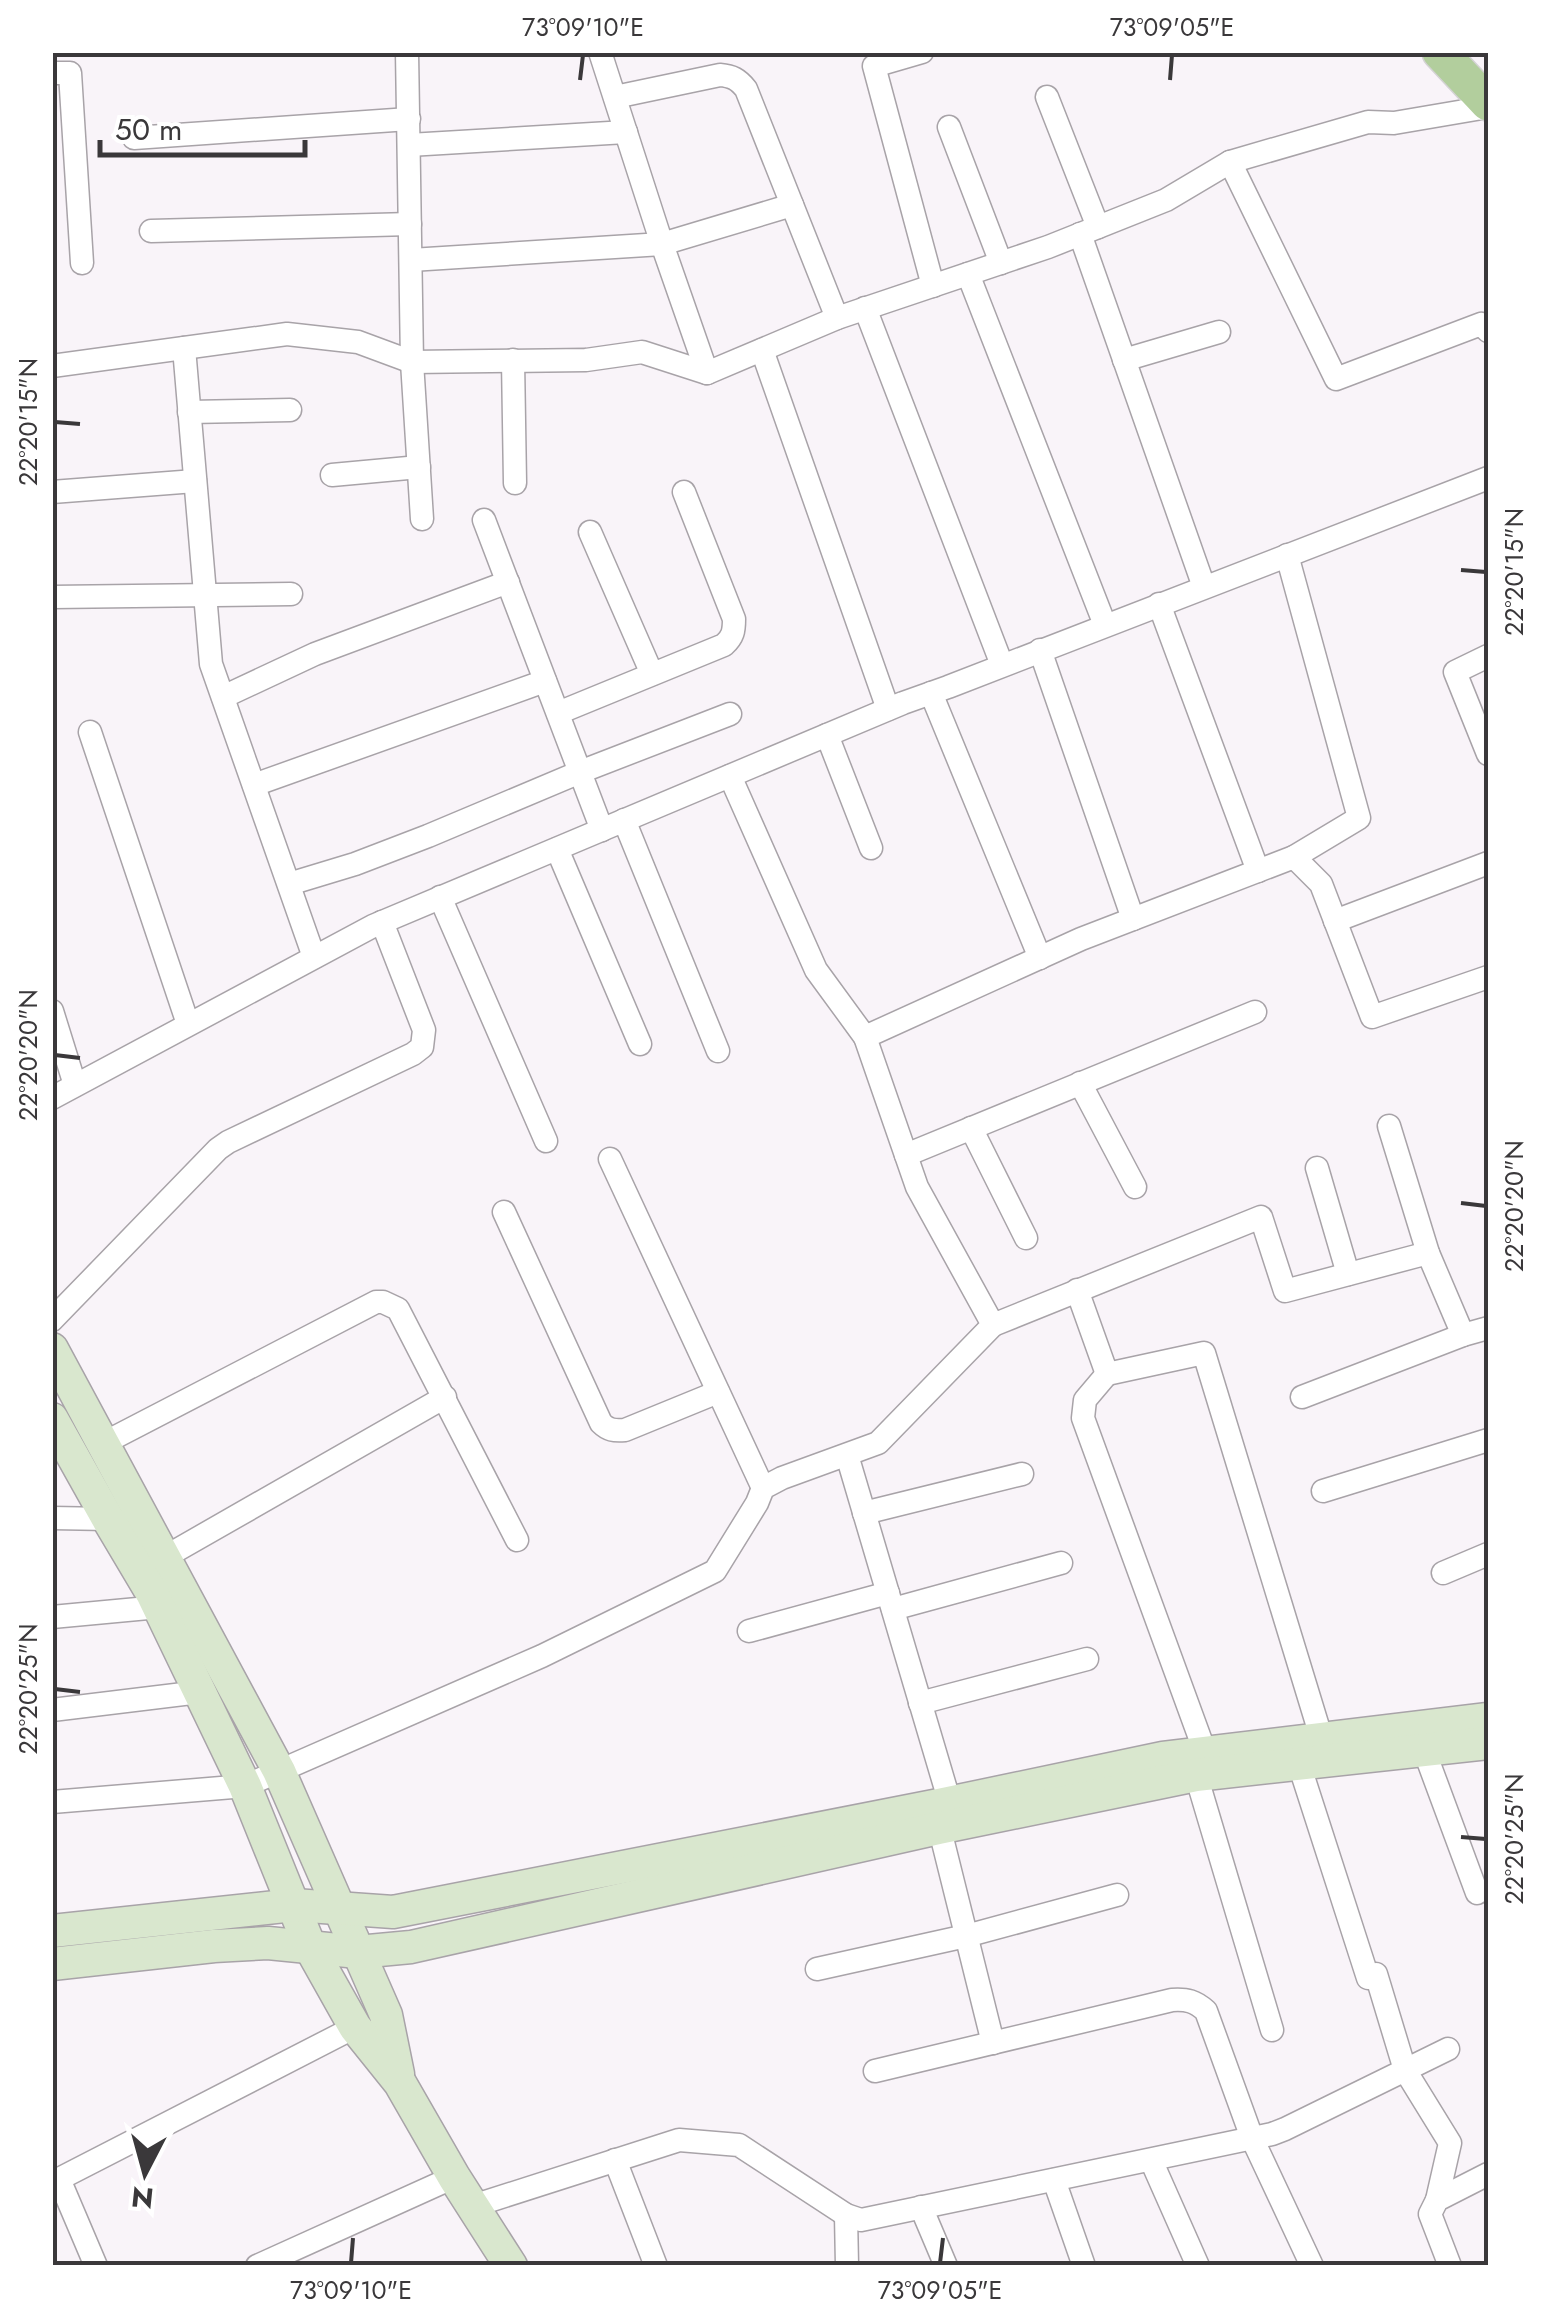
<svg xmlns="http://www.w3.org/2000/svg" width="1541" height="2318" font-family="Jost,sans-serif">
  <rect width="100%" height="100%" fill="#f9f4f9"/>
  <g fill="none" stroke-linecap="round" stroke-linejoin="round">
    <g stroke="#a8a3a8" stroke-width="25">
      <g id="street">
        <path d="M 407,52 L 412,362 L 422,519"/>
        <path d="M 600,52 L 662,244 L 707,373"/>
        <path d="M 922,52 L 874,66 L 933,286"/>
        <path d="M 52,73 L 70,73 L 82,263"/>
        <path d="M 615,97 L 720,75 C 732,76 738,79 746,89 L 837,318"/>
        <path d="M 1047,97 L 1098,227"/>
        <path d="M 949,127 L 1001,263"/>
        <path d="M 134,138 L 409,119"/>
        <path d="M 409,145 L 626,132"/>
        <path d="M 1230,162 L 1336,379 L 1481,324 L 1488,331"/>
        <path d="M 151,231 L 410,224"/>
        <path d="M 1080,234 L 1204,587"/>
        <path d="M 411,260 L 662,244 L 792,205"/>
        <path d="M 968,274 L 1105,625"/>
        <path d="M 865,308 L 1002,665"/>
        <path d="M 184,348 L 211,664 L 314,957"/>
        <path d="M 762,350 L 888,709"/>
        <path d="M 513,360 L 515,483"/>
        <path d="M 1124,360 L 1219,332"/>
        <path d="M 52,366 L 287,334 L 358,342 L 412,362 L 586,360 L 642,352 L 707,373 L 837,318 L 1048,247 L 1166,200 L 1230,162 L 1368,122 L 1394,123 L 1488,107"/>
        <path d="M 189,412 L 290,410"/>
        <path d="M 332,475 L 419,467"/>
        <path d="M 52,492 L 195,481"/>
        <path d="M 484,520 L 602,830"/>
        <path d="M 590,532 L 652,674"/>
        <path d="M 1287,555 L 1359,818 L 1294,857"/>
        <path d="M 52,597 L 291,594"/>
        <path d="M 1159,604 L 1258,871"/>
        <path d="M 1040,650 L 1133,919"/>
        <path d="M 1488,656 L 1455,672 L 1488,754"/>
        <path d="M 931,693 L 1040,958"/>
        <path d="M 223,697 L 315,654 L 508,582"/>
        <path d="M 558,713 L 724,645 C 733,637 734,631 734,619 L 684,492"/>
        <path d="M 90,732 L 188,1024"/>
        <path d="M 827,735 L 871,848"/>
        <path d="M 730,776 L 816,970 L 865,1037"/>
        <path d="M 254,785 L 545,681"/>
        <path d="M 624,820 L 718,1051"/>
        <path d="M 557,849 L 640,1044"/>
        <path d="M 289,884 L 355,864 L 428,836 L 580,772 L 730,714"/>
        <path d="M 440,897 L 546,1141"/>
        <path d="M 1335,921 L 1488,863"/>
        <path d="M 52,1011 L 75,1085"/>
        <path d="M 1080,1083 L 1135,1187"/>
        <path d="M 52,1098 L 373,926 L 903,703 L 948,687 L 1488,478"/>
        <path d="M 1389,1126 L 1428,1253"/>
        <path d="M 971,1128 L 1026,1238"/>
        <path d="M 906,1155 L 1255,1012"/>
        <path d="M 610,1159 L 763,1488"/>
        <path d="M 1317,1168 L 1348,1274"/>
        <path d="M 504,1212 L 601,1423 C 608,1430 614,1431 625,1430 L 718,1392"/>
        <path d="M 1077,1290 L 1107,1374 L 1204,1353 L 1326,1753"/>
        <path d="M 52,1320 L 218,1149 L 228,1142 L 413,1054 L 422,1047 L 424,1030 L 382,922"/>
        <path d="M 993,1325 L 1261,1217 L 1285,1291 L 1428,1253 L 1463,1335 L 1488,1328"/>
        <path d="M 1107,1374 L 1085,1400 L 1083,1418 L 1205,1752"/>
        <path d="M 1302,1397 L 1463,1335"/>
        <path d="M 104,1443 L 376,1302 L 383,1302 L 398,1309 L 517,1540"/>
        <path d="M 847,1455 L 950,1803"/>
        <path d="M 1323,1491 L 1488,1440"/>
        <path d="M 864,1513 L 1022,1474"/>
        <path d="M 52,1518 L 108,1519"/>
        <path d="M 165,1557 L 445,1397"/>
        <path d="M 1443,1573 L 1488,1554"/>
        <path d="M 893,1609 L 1061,1563"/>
        <path d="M 52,1617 L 159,1607"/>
        <path d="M 749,1631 L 888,1593"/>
        <path d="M 920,1703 L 1087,1659"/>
        <path d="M 52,1710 L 200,1692"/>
        <path d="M 1424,1750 L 1477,1893"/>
        <path d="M 1299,1764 L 1368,1978"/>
        <path d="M 1196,1775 L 1272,2030"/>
        <path d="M 52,1802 L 245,1786 L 542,1656 L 715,1571 L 757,1503 L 763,1488 L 782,1478 L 878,1443 L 993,1325 L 917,1187 L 865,1037 L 1081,939 L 1294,857 L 1321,884 L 1372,1017 L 1488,977"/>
        <path d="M 936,1814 L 993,2043"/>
        <path d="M 817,1969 L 966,1936 L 1117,1895"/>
        <path d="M 1376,1974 L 1405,2070 L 1450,2143 L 1437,2200"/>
        <path d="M 875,2071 L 1172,2000 C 1187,1999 1195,2001 1206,2011 L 1252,2138 L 1312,2266"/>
        <path d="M 615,2160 L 656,2266"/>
        <path d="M 1151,2160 L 1198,2266"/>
        <path d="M 1054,2180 L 1084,2266"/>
        <path d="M 473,2206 L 679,2140 L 739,2145 L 846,2215 L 861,2220 L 1272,2134 L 1285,2129 L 1448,2049"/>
        <path d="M 921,2207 L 946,2266"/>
        <path d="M 846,2215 L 847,2266"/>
        <path d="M 96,2266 L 59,2179 L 355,2027"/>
        <path d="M 257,2266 L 454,2177"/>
        <path d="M 1450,2266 L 1430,2214 L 1437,2200 L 1488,2174"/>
      </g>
    </g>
    <g stroke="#a8a3a8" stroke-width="35">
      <g id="secondary">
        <path d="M 52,1349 L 279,1771 L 386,2015 L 398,2074"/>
        <path d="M 52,1419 L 108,1519 L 152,1593 L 245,1786 L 310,1947 L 355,2027 L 400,2083 L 454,2177 L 511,2266"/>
        <path d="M 52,1931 L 294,1905 L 393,1912 L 934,1806 L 1163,1758 L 1488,1719"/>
        <path d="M 52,1964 L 214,1946 L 268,1943 L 358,1952 L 411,1947 L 939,1828 L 1196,1775 L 1488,1743"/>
      </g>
    </g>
    <g stroke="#d4d3d4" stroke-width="38">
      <path id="primary" d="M 1440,52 L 1488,103"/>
    </g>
    <use href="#street" stroke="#fff" stroke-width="22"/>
    <use href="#secondary" stroke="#d9e7ce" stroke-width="32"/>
    <use href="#primary" stroke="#b2ce9d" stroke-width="35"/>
  </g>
  <path fill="none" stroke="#3a383a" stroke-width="4" d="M 580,80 L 583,55M 1170,80 L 1172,55M 55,422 L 80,424M 1461,570 L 1486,572M 55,1055 L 80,1058M 1461,1203 L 1486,1206M 55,1689 L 80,1692M 1461,1837 L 1486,1839M 351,2263 L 353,2238M 940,2263 L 943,2238"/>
  <rect width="1541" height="2318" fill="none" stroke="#ffffff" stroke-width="110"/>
  <g transform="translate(145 2173) rotate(186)" stroke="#ffffff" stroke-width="8" paint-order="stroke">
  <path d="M0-8L18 38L0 25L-18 38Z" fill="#3a383a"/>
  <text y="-15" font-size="28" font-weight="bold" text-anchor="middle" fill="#3a383a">N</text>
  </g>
  <path d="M100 140v15h205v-15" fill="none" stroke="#3a383a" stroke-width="5"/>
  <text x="115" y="140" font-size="30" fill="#3a383a" stroke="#ffffff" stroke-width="8" paint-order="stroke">50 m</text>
  <rect x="55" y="55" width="1431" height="2208" fill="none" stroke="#3a383a" stroke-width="4"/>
  <g font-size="25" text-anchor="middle" fill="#3a383a">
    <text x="583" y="36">73°09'10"E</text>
    <text x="1172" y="36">73°09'05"E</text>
    <text transform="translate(28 422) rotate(-90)" y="9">22°20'15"N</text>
    <text transform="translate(1514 572) rotate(-90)" y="9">22°20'15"N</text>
    <text transform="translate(28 1055) rotate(-90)" y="9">22°20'20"N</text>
    <text transform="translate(1514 1206) rotate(-90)" y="9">22°20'20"N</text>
    <text transform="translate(28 1689) rotate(-90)" y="9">22°20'25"N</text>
    <text transform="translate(1514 1839) rotate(-90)" y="9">22°20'25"N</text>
    <text x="351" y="2299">73°09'10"E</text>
    <text x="940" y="2299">73°09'05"E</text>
  </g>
</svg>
